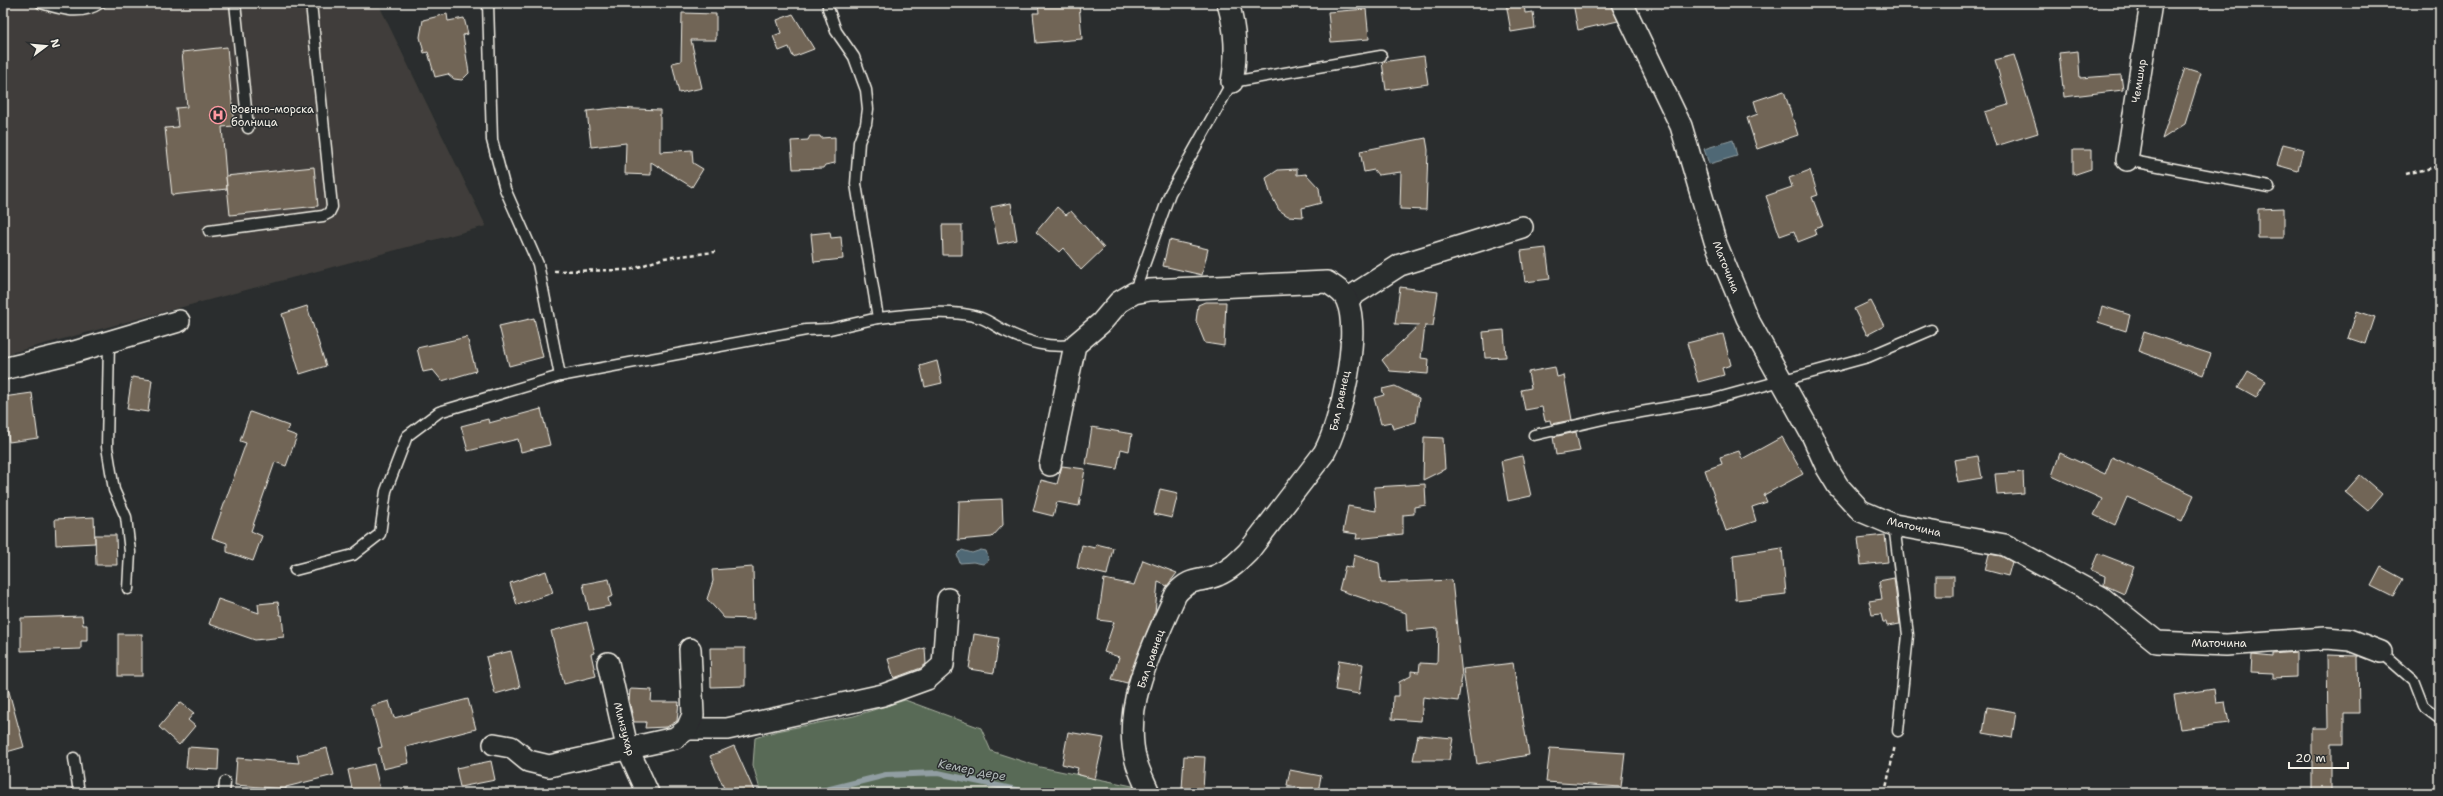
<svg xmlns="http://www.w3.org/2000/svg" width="2443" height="796" font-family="'Shantell Sans',sans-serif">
  <rect width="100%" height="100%" fill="#2a2d2e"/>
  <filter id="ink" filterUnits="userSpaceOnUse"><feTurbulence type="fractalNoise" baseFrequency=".025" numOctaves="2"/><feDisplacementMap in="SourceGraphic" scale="8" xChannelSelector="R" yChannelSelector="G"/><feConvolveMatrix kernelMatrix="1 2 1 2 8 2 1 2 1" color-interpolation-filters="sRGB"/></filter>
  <g filter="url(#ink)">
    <path fill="#3f3e3a" d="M 3,3 L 378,3 L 486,226 L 3,355 Z"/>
    <path fill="#596b56" stroke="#a6ae9f" d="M 905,700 L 981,728 L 991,751 L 1040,767 L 1147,789 L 1149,793 L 761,793 L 753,765 L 755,738 L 777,731 L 854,716 Z"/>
    <g fill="#4f6774" stroke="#919ea2">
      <path d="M 1733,140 L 1737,156 L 1709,164 L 1704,149 Z"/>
      <path d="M 962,550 L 972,553 L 981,550 L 986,551 L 989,560 L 983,564 L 973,562 L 960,563 L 957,555 Z"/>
    </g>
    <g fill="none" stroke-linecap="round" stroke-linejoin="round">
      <path stroke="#919ea2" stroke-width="6" d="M 814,793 L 886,775 L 938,773 L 1031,793"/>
    </g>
    <g fill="#716557" stroke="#f4f1e8">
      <path d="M 1038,3 L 1079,3 L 1082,39 L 1036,43 L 1033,13 L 1039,13 Z"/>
      <path d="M 1506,3 L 1524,3 L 1525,13 L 1533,12 L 1535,28 L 1511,32 Z"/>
      <path d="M 1573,3 L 1610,3 L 1618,21 L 1578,30 Z"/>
      <path d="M 1366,9 L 1369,39 L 1331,42 L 1328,12 Z"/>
      <path d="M 682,13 L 716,14 L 716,40 L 691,40 L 702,88 L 679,93 L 672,63 L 681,61 Z"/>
      <path d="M 447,14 L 448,21 L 464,18 L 468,34 L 463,35 L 469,73 L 462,80 L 454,79 L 448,74 L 435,77 L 428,52 L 424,53 L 420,37 L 423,20 Z"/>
      <path d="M 793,14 L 814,49 L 793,57 L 789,47 L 779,51 L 773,36 L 781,33 L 777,20 Z"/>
      <path d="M 227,47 L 234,126 L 222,127 L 227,189 L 172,195 L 165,128 L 178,127 L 176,108 L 187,107 L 182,52 Z"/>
      <path d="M 2078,51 L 2080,78 L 2121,75 L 2123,90 L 2064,97 L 2059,53 Z"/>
      <path d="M 2014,55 L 2038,133 L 1996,146 L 1985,112 L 2008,105 L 1995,60 Z"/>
      <path d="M 1424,56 L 1428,84 L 1386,90 L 1382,62 Z"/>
      <path d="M 2185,68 L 2201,73 L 2185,124 L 2162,139 Z"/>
      <path d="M 1784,91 L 1798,135 L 1757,149 L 1747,118 L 1758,114 L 1754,101 Z"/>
      <path d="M 613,108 L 660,110 L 660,152 L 692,150 L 693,163 L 703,169 L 692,187 L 651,162 L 651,175 L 625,174 L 626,143 L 591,147 L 587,111 Z"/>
      <path d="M 810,136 L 820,136 L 821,138 L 835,137 L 835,163 L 825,165 L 823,168 L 793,169 L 791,141 L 808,140 Z"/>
      <path d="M 1426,138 L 1428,150 L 1426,210 L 1400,209 L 1401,172 L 1378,175 L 1374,170 L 1364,172 L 1360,151 Z"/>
      <path d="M 2283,144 L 2303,149 L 2298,171 L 2277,165 Z"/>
      <path d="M 2073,150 L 2091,150 L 2091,169 L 2073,175 Z"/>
      <path d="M 314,167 L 318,206 L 230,215 L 226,176 Z"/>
      <path d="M 1297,169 L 1297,175 L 1306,174 L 1319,188 L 1321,203 L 1302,208 L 1303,217 L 1288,216 L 1279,210 L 1270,193 L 1266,178 L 1278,170 Z"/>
      <path d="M 1810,170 L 1818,195 L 1812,197 L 1823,226 L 1814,229 L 1816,235 L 1798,242 L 1794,231 L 1780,236 L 1766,196 L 1792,187 L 1789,178 Z"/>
      <path d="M 1011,203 L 1017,240 L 998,244 L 991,207 Z"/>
      <path d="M 1057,207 L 1066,215 L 1071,211 L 1104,248 L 1081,270 L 1063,248 L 1059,252 L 1036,232 Z"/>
      <path d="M 2284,208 L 2284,238 L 2258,238 L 2258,209 Z"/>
      <path d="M 942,225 L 962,225 L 962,255 L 943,255 Z"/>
      <path d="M 830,232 L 831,238 L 841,237 L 843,259 L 814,262 L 811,234 Z"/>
      <path d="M 1169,240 L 1208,249 L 1202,275 L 1163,266 Z"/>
      <path d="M 1546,248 L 1550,279 L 1525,282 L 1521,251 Z"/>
      <path d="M 1400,287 L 1438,292 L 1433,326 L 1425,326 L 1421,358 L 1429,359 L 1428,374 L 1390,371 L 1382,360 L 1419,325 L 1395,324 Z"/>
      <path d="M 1871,301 L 1884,326 L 1867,335 L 1854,309 Z"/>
      <path d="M 1205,302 L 1226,302 L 1224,346 L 1205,343 L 1196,321 L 1198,305 Z"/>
      <path d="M 307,306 L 326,366 L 300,374 L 282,314 Z"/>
      <path d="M 2102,306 L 2130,315 L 2126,331 L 2098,322 Z"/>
      <path d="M 2357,311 L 2375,317 L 2366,344 L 2348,338 Z"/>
      <path d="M 534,318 L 543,357 L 509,366 L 499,326 Z"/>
      <path d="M 1504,330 L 1506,357 L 1485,358 L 1483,332 Z"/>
      <path d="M 2144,332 L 2211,354 L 2203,375 L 2138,351 Z"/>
      <path d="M 1723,334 L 1731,365 L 1722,368 L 1724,375 L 1698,382 L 1687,343 Z"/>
      <path d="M 467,337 L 476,371 L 442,381 L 433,370 L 423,372 L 417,348 Z"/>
      <path d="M 937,361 L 942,383 L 925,387 L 920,366 Z"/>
      <path d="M 1555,367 L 1557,377 L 1564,375 L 1572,420 L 1551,424 L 1550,420 L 1545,421 L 1542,407 L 1525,410 L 1521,390 L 1531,388 L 1528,372 Z"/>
      <path d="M 2248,371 L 2266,381 L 2256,398 L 2238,388 Z"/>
      <path d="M 132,377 L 152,380 L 148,412 L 127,409 Z"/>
      <path d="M 1395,386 L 1419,398 L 1416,422 L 1393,429 L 1391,422 L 1381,424 L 1374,398 L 1384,395 L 1382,389 Z"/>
      <path d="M 32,393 L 38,438 L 9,442 L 3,397 Z"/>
      <path d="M 541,409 L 550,445 L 521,452 L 518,439 L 468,451 L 461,426 L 488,419 L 489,423 Z"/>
      <path d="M 250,412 L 289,426 L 286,432 L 297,436 L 286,466 L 275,462 L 251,531 L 262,536 L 253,561 L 227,552 L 227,543 L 212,538 L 246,443 L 240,441 Z"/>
      <path d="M 1092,427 L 1132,434 L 1129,451 L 1121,449 L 1117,469 L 1086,464 Z"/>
      <path d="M 1576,432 L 1580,451 L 1556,455 L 1553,437 Z"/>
      <path d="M 1424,437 L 1443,438 L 1445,469 L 1423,480 Z"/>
      <path d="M 1782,437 L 1803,474 L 1764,495 L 1767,502 L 1752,507 L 1756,521 L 1726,531 L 1705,470 L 1722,464 L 1720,457 L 1739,451 L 1742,459 Z"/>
      <path d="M 2060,453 L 2105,474 L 2112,457 L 2194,495 L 2182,521 L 2127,497 L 2115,525 L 2094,515 L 2102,499 L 2052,476 Z"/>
      <path d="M 1522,456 L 1531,496 L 1508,501 L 1501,461 Z"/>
      <path d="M 1978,456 L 1982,478 L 1958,482 L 1954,460 Z"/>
      <path d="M 1062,466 L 1085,469 L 1079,506 L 1057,502 L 1053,516 L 1033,511 L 1041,480 L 1057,484 Z"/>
      <path d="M 2023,472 L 2024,493 L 1997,495 L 1995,474 Z"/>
      <path d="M 2360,475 L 2382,494 L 2368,511 L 2345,492 Z"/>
      <path d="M 1425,484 L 1426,505 L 1414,507 L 1414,514 L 1403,515 L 1403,534 L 1356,539 L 1357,534 L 1343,532 L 1348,506 L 1376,511 L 1374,487 Z"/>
      <path d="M 1160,489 L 1178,493 L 1172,518 L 1154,514 Z"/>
      <path d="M 1002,499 L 1003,525 L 992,537 L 958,540 L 959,501 Z"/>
      <path d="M 94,517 L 95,543 L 56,545 L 55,519 Z"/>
      <path d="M 95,535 L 116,535 L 117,565 L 96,565 Z"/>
      <path d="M 1885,535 L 1888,562 L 1861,565 L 1858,538 Z"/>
      <path d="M 1096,544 L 1113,548 L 1107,575 L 1077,568 L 1082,545 L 1095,548 Z"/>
      <path d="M 1782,548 L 1786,594 L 1736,600 L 1733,555 Z"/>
      <path d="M 2098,553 L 2134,567 L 2124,594 L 2104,585 L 2105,576 L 2091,570 Z"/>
      <path d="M 1989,554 L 2001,556 L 2012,562 L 2008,576 L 1985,570 Z"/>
      <path d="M 1354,555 L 1379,563 L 1381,583 L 1452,580 L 1462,676 L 1458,701 L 1423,697 L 1421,721 L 1392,719 L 1393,696 L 1399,696 L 1399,682 L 1411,676 L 1411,671 L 1419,672 L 1420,663 L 1437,664 L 1438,628 L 1407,631 L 1406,613 L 1339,590 L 1345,566 L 1352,568 Z"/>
      <path d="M 1143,560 L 1177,573 L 1167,586 L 1158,582 L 1155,612 L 1127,683 L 1112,679 L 1119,657 L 1104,652 L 1114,622 L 1098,620 L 1104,579 L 1134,585 Z"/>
      <path d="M 753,567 L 754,619 L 724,618 L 707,599 L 713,581 L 712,570 Z"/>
      <path d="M 2381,567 L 2403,579 L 2393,597 L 2371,586 Z"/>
      <path d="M 546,571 L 553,593 L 517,605 L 510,583 Z"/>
      <rect x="1936" y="576" width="18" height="20"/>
      <path d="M 1894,578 L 1900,624 L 1887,626 L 1886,622 L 1883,622 L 1881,614 L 1872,615 L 1869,601 L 1882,599 L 1879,581 Z"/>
      <path d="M 609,579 L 613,596 L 608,598 L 610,606 L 589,610 L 583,584 Z"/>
      <path d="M 218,599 L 259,613 L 258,604 L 278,602 L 280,615 L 282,615 L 284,637 L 255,640 L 209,624 Z"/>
      <path d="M 82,616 L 83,625 L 87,625 L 87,641 L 81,641 L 81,649 L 21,651 L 21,618 Z"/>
      <path d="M 587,622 L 595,653 L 591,654 L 596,676 L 564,684 L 551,631 Z"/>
      <rect x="118" y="634" width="24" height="42"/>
      <path d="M 974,634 L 999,638 L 994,673 L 969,669 Z"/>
      <path d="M 710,648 L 745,648 L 745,686 L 711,687 Z"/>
      <path d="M 925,648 L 926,664 L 921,668 L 894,678 L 888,659 Z"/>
      <path d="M 511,651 L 520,687 L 495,694 L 486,657 Z"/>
      <path d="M 2296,652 L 2296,677 L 2273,678 L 2273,673 L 2251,672 L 2252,655 L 2273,657 L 2273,654 Z"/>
      <path d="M 2327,655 L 2358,656 L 2359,713 L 2344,713 L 2344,744 L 2331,744 L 2331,793 L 2312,793 L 2312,728 L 2328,728 Z"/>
      <path d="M 1339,660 L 1363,664 L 1359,694 L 1335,690 Z"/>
      <path d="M 1513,663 L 1529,755 L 1477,764 L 1463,669 Z"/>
      <path d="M 3,688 L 8,688 L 24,747 L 3,753 Z"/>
      <path d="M 630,689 L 652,690 L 651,702 L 679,702 L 677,721 L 667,727 L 645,728 L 646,722 L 634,722 L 629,701 Z"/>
      <path d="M 2214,689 L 2216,703 L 2225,702 L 2229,723 L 2180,729 L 2174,695 Z"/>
      <path d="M 468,699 L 476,729 L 406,747 L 409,763 L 383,769 L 378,748 L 382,747 L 371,706 L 389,701 L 394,718 Z"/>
      <path d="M 180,702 L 194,713 L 188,720 L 195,726 L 179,745 L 159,727 Z"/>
      <path d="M 1987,707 L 2016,712 L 2012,738 L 1983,733 Z"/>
      <path d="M 1068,732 L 1104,738 L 1095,779 L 1076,774 L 1078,768 L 1062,764 Z"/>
      <path d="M 1418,735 L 1453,738 L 1449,760 L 1413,760 Z"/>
      <path d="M 734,746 L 755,793 L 726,793 L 710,756 Z"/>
      <path d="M 188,747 L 219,749 L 218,770 L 186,768 Z"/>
      <path d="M 327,748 L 334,775 L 286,787 L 286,789 L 235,785 L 237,758 L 299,763 L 297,755 Z"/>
      <path d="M 1550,748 L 1625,753 L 1621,787 L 1546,782 Z"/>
      <path d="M 1184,756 L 1205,757 L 1203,790 L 1182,789 Z"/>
      <path d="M 491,761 L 495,780 L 460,787 L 456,768 Z"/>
      <path d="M 374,764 L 381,793 L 353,793 L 348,770 Z"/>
      <path d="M 1290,770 L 1321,776 L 1318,792 L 1287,785 Z"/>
    </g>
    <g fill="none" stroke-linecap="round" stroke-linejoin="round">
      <g stroke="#f4f1e8" stroke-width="13">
        <g id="lane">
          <path d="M 41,3 C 60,9 81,16 100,3"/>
          <path d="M 235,3 L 248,128"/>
          <path d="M 488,3 L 492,140 L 505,189 L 538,264 L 560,376 L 806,330 L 830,329 L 878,318 L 856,184 L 859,142 L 866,124 L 868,109 L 866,90 L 854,57 L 836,31 L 828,8 L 828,3"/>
          <path d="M 2127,160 L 2269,187"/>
          <path d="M 209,231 L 323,216 L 329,213 L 332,207 L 311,3"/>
          <path d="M 1134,293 L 1170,193 L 1232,82 L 1381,56"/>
          <path d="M 878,318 C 910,315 949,308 981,318 C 989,321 997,327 1005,331 C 1029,343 1048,348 1075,345"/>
          <path d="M 109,341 L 107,447 L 114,490 L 126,517 L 130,552 L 128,589"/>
          <path d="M 1534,435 L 1612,417 L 1711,400 L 1868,357 L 1931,330"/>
          <path d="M 1894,525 L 1908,635 L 1898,731"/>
          <path d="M 295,570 L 353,555 L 380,534 L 386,491 L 407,436 L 439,412 L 560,376"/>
          <path d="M 2381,652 L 2413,680 L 2423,706 L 2440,719"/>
          <path d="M 74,758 L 79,793"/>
          <path d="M 224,793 L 225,782"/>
        </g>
      </g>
      <g stroke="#f4f1e8" stroke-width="24">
        <g id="street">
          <path d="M 1228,3 C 1236,31 1237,54 1232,82"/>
          <path d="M 1622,3 L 1681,126 L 1715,241 L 1747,318 L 1813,437 L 1827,468 L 1838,486 L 1861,511 L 1894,525 L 2005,545 L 2101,597 L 2157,642 L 2226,645 L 2326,638 L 2350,640 L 2381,652"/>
          <path d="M 2127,160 L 2151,3"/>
          <path d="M 1347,299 L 1400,265 L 1522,227"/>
          <path d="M 3,369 L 74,352 L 179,321"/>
          <path d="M 1050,465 L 1075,345 L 1101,323 L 1119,302 L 1134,293 L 1149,290 L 1327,282 C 1334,287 1344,292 1347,301 C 1361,333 1341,423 1324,453 L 1248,552 C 1239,561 1230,570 1218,575 C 1200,583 1191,576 1176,594 C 1154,644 1121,705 1136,761 C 1139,772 1145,783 1149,793"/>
          <path d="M 608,663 L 627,747 L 648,793"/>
          <path d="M 687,729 L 727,729 L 883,695 L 927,679 L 943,665 L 948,599"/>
          <path d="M 494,744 L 511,747 L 528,761 L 549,766 L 675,738 L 687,729 L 693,715 L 690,649"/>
        </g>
      </g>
      <g stroke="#f4f1e8" stroke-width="2.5" stroke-dasharray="4 3" stroke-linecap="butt">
        <path d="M 2406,174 L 2440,166"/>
        <path d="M 554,271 L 630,270 L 664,258 L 715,252"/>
        <path d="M 1885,793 L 1895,745"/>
      </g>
      <use href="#lane" stroke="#2a2d2e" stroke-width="10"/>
      <use href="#street" stroke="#2a2d2e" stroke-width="21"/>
    </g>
  </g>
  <defs>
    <g id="hospital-ring" transform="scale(0.9)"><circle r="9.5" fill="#2a2d2e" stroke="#ff9aa2" stroke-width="1.5"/><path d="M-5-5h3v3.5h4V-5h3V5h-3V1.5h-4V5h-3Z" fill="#ff9aa2"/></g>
  </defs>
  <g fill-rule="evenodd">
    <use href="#hospital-ring" x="218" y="115"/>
  </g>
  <g text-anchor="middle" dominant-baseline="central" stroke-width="3" stroke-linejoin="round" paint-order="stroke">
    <g font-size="11" fill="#f4f1e8" stroke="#2a2d2e">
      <text transform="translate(2139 81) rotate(-81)">Чемшир</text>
      <text transform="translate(1726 267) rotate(68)">Маточина</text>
      <text transform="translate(1340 401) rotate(-78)">Бял равнец</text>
      <text transform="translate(1914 527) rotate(13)">Маточина</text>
      <text x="2219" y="643">Маточина</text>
      <text transform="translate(1151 659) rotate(-71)">Бял равнец</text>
      <text transform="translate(624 729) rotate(75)">Минзухар</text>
    </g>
    <g font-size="11" fill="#f4f1e8" stroke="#2a2d2e" text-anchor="start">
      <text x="231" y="109">Военно-морска<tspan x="231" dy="13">болница</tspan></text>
    </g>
    <g font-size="12" font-style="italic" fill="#b2baba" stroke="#2a2d2e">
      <text transform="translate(972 770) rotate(11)">Кемер дере</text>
    </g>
  </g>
  <rect width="2443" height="796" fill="none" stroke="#2a2d2e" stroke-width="16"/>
  <rect x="8" y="8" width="2427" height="780" fill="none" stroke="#f4f1e8" stroke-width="1.5" filter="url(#ink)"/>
  <g transform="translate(46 46) rotate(74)" stroke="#2a2d2e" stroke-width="3" paint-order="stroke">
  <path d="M0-3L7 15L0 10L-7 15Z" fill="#f4f1e8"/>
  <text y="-6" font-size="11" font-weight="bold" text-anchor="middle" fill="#f4f1e8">N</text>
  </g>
  <path d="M2289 762v6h59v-6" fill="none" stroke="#f4f1e8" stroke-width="2"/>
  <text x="2295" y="762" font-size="12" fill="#f4f1e8" stroke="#2a2d2e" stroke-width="3" paint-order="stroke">20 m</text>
</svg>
